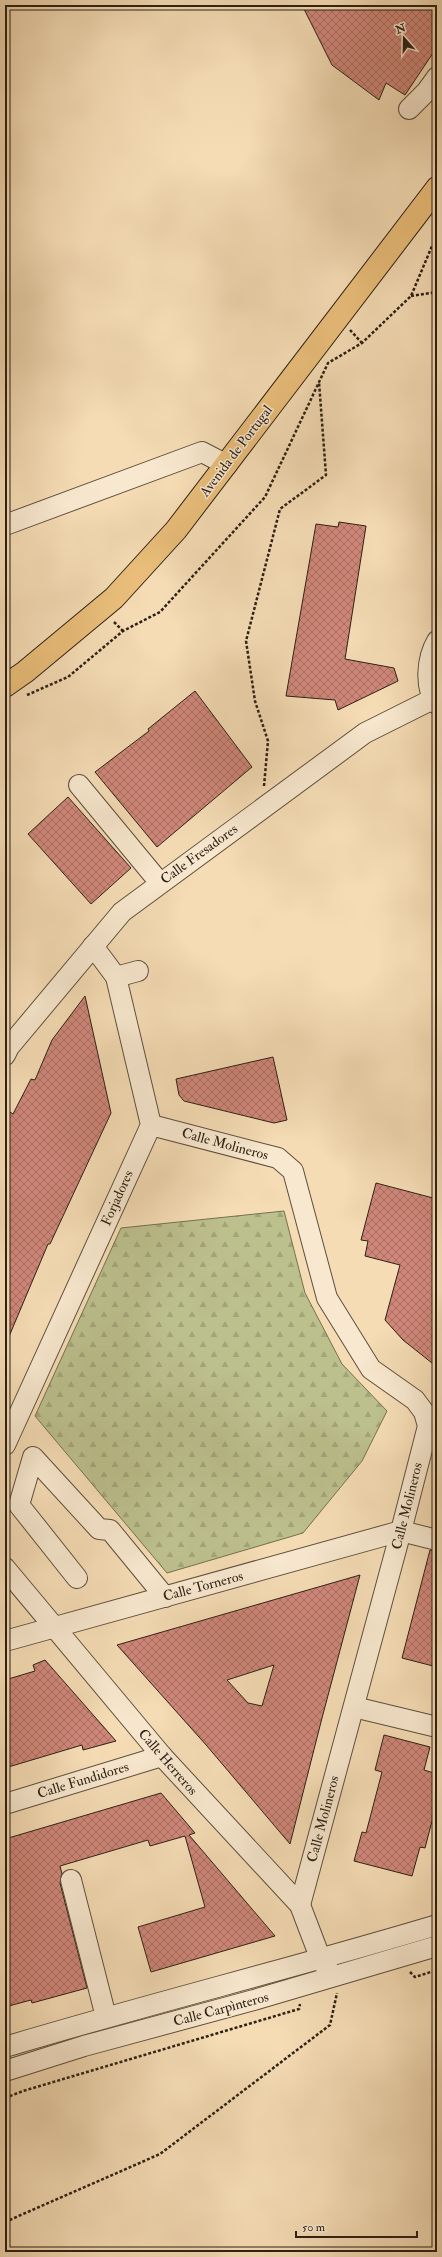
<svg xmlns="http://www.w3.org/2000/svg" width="442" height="2257" font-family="'IM FELL Double Pica',serif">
  <defs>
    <pattern id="forest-firs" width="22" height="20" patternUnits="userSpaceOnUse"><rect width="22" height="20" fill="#bcc08d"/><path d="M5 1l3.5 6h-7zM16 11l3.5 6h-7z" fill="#a2a579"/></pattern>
    <pattern id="building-cross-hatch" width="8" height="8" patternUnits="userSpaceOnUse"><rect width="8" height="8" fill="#d0877a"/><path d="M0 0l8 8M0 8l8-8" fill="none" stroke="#a96e63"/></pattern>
  </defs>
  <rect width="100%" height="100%" fill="#f5dcb5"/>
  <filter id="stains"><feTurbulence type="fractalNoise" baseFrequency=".005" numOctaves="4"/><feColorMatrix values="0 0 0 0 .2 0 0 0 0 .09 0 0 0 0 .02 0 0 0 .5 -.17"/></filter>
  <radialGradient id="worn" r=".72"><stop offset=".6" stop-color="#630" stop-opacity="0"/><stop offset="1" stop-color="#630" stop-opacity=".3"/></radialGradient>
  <path fill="url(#forest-firs)" stroke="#747051" d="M 284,1211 L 305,1293 L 342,1364 L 387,1411 L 362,1461 L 303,1533 L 167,1573 L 35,1416 L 121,1228 Z"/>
  <g fill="url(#building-cross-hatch)" stroke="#2c2015" fill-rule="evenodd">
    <path d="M 302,5 L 437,5 L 437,47 L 405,95 L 386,83 L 379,100 L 332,65 Z"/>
    <path d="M 339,522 L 366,526 L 345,659 L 394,668 L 398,681 L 338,710 L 335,700 L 286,696 L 316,524 L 338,527 Z"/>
    <path d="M 195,691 L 252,767 L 157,847 L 95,772 L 149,731 L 148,729 Z"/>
    <path d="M 68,797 L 131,868 L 91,904 L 28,834 Z"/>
    <path d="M 85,996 L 111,1113 L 50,1244 L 48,1244 L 5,1346 L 5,1122 L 10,1112 L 13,1114 L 31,1079 L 35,1080 L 52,1040 Z"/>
    <path d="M 273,1057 L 287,1120 L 274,1123 L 184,1101 L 179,1095 L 176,1079 Z"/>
    <path d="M 376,1183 L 437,1199 L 437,1367 L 403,1340 L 385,1320 L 400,1265 L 365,1256 L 368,1241 L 361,1240 Z"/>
    <path d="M 430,1550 L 437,1551 L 437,1667 L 402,1658 Z"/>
    <path d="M 360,1575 L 322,1718 L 290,1844 L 207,1746 L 117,1645 ZM 274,1665 L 262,1706 L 248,1703 L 227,1680 Z"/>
    <path d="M 45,1660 L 116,1741 L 83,1750 L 82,1745 L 5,1768 L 5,1680 L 35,1671 L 33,1665 Z"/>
    <path d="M 384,1735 L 430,1747 L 424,1770 L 437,1774 L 437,1802 L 425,1848 L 420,1847 L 412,1876 L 354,1861 L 362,1832 L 366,1833 L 382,1772 L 375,1770 Z"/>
    <path d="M 161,1793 L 195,1833 L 189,1835 L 275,1936 L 151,1972 L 138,1927 L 205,1907 L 185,1836 L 150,1846 L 148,1840 L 60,1866 L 62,1874 L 60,1883 L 87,1988 L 32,2003 L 31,2000 L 5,2007 L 5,1839 Z"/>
  </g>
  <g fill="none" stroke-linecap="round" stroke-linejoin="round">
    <g stroke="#5e4f3d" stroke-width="22">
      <g id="minor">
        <path d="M 409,109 L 427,91 L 437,77"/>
        <path d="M 5,525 L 202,452 L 227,465"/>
        <path d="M 437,641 C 427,658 424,688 437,704"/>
        <path d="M 79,785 L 160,883"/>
        <path d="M 116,977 L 138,971"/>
        <path d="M 5,1055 L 9,1047 L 122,912 L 365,733 L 433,699"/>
        <path d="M 151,1125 L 278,1158 L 293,1171 L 327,1298 L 371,1369 L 415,1400 L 424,1412 L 428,1426 L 401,1531 L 300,1905"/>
        <path d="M 5,1445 L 151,1125 L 116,977 L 93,946"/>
        <path d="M 5,1568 L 162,1756 L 300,1905 L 321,1960 L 333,1976"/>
        <path d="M 77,1578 L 19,1505 L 33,1457 L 99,1529 L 110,1530 L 165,1597"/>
        <path d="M 5,1641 L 401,1531 L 437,1540"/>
        <path d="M 354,1707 L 437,1727"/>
        <path d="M 5,1804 L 162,1756"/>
        <path d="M 71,1880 L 106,2017"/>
        <path d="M 5,2047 C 148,2004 294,1968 437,1925"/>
        <path d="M 5,2071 L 84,2046 L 254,2000 L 437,1946"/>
      </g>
    </g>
    <g stroke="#2c2015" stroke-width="24">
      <path id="major" d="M 5,686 L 25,672 L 114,598 L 176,530 L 437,188"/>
    </g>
    <g stroke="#2c2015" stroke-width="2.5" stroke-dasharray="3 2" stroke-linecap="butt">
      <path d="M 411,296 L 437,292"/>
      <path d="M 350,330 L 362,343"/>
      <path d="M 114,622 L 123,631"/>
      <path d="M 27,695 L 68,677 L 123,631 L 160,612 L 265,497 L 328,363 L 362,343 L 411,296 L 432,246 L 437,242"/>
      <path d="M 264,786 L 268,741 L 255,701 L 246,641 L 280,509 L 326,475 L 319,382"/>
      <path d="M 410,1972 L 415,1977 L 437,1970"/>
      <path d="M 5,2098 L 23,2091 L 299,2009 L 300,2004"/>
      <path d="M 5,2222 L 160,2154 L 330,2025 L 337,1993"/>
    </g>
    <use href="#minor" stroke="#f8e8cf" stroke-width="20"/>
    <use href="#major" stroke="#eabe7a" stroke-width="22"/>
  </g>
  <g text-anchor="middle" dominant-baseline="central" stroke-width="3" stroke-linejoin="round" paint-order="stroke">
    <g font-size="14" fill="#2c2015" stroke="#f8e8cf">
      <text transform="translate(236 451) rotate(-53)">Avenida de Portugal</text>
      <text transform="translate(199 854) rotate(-36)">Calle Fresadores</text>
      <text transform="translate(225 1144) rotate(15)">Calle Molineros</text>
      <text transform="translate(117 1198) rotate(-66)">Forjadores</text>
      <text transform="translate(407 1506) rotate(-76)">Calle Molineros</text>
      <text transform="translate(203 1586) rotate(-15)">Calle Torneros</text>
      <text transform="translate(168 1762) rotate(49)">Calle Herreros</text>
      <text transform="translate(83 1780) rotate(-17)">Calle Fundidores</text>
      <text transform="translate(323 1819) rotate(-75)">Calle Molineros</text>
      <text transform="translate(221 2009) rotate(-15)">Calle Carpìnteros</text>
    </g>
  </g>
  <rect width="442" height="2257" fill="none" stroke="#f5dcb5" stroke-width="20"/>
  <rect x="6" y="6" width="430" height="2245" fill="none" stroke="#2c2015" stroke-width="2"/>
  <rect x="10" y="10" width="422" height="2237" fill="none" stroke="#2c2015"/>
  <g transform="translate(404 38) rotate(340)" stroke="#f8e8cf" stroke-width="3" paint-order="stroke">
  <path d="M0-3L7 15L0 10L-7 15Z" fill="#2c2015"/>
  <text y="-6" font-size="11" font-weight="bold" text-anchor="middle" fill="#2c2015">N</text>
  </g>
  <path d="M296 2231v6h121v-6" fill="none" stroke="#2c2015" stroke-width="2"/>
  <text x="302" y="2231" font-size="12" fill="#2c2015" stroke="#f8e8cf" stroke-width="3" paint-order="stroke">50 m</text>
  <rect width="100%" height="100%" filter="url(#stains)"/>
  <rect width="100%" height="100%" fill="url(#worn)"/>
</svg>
